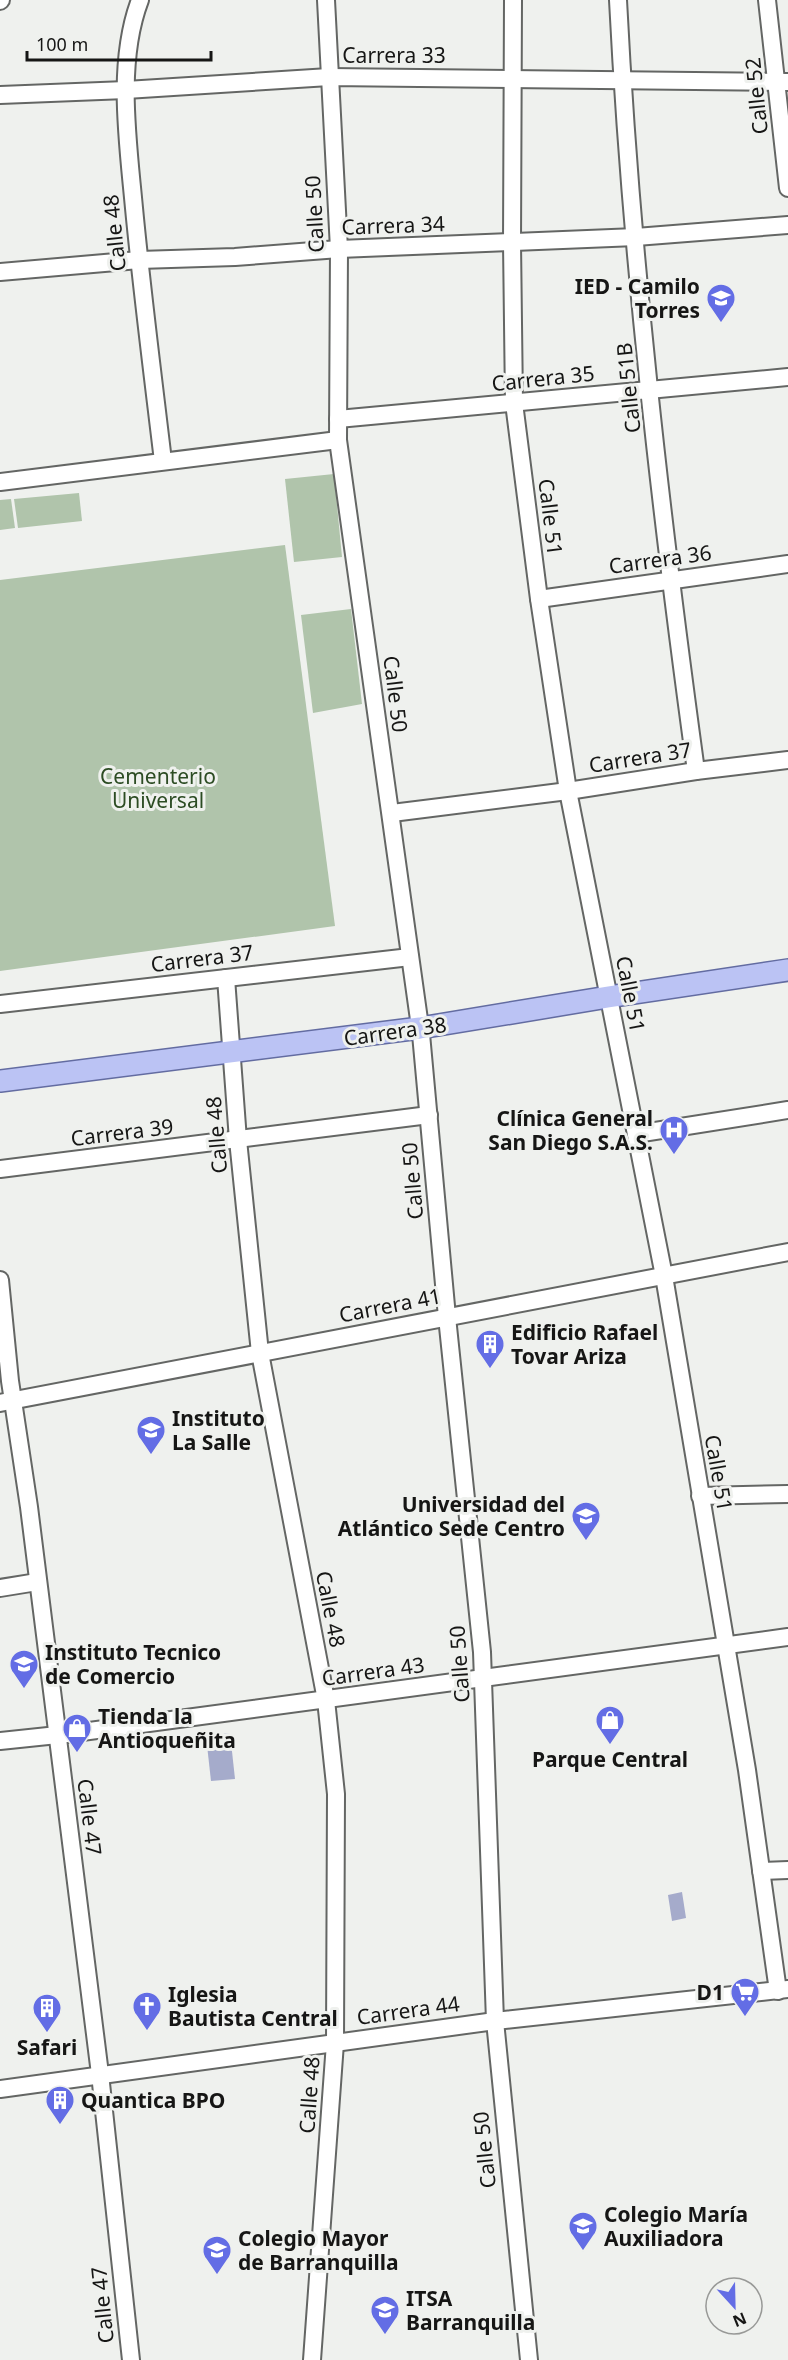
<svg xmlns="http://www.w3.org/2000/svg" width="788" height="2360" font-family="'Noto Sans',sans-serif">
  <rect width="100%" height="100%" fill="#eff1ee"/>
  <g fill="#b0c4ab">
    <path d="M 334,474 L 342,557 L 294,562 L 285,479 Z"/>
    <path d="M 79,493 L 82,521 L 18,528 L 14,499 Z"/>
    <path d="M 11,499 L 15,528 L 0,530 L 0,500 Z"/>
    <path d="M 285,545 L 335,926 L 0,971 L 0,580 Z"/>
    <path d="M 351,609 L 362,704 L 313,713 L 301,615 Z"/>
  </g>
  <g fill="#a5abcb">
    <path d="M 230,1733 L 235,1779 L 211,1781 L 206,1736 Z"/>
    <path d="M 682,1892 L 686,1918 L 672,1921 L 668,1895 Z"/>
  </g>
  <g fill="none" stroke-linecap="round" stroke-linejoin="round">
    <g stroke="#646664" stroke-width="20">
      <g id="minor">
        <path d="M 140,0 C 116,63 128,142 134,208 C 142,292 153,377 163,461"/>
        <path d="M 326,0 L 339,249 L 338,440 L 421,1034 L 447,1317 L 482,1652 L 495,2021 L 529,2360"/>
        <path d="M 513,0 L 512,243 L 514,403 L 539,599 L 568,791 L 664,1276 L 747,1770 L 778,1991"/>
        <path d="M 618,0 C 631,257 661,516 696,771"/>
        <path d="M 767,0 L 788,188"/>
        <path d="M 0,1 L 1,0"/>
        <path d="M 0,95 L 126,90 L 329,77 L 788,82"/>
        <path d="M 0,272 L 139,260 L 235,257 L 339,249 L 636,237 L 788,225"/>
        <path d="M 338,419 L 788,377"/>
        <path d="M 0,482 L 338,440"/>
        <path d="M 539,599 L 788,564"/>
        <path d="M 392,813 L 568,791 L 696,771 L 788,760"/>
        <path d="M 226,978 L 238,1140 L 260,1353 L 326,1700 L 336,1794 L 335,2043 L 312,2360"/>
        <path d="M 0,1004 L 410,957"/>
        <path d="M 636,1134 L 788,1110"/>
        <path d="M 0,1169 L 429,1115"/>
        <path d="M 0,1280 L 10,1381 L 29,1507 L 100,2074 L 131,2360"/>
        <path d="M 0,1403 L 788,1252"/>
        <path d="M 700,1496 L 788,1494"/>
        <path d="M 0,1588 L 37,1582"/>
        <path d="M 0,1741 L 67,1734 L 788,1637"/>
        <path d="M 761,1871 L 788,1870"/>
        <path d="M 0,2089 L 495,2021 L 788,1989"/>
      </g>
    </g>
    <g stroke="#636ca1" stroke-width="24">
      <path id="major" d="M 0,1081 L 420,1028 L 608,997 L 788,970"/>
    </g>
    <use href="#minor" stroke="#fff" stroke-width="16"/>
    <use href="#major" stroke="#bbc3f4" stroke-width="21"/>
  </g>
  <defs>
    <g id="school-pin" transform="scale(1.5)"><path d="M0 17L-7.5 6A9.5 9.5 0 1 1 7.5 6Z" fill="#636de5" stroke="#eff1ee"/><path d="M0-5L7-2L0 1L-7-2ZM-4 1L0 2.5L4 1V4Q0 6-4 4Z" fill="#fff"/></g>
    <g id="hospital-pin" transform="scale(1.5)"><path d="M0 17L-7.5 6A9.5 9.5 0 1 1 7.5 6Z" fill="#636de5" stroke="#eff1ee"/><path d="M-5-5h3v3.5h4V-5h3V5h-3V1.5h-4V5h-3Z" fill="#fff"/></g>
    <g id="building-pin" transform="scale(1.5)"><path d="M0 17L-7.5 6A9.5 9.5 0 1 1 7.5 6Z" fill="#636de5" stroke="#eff1ee"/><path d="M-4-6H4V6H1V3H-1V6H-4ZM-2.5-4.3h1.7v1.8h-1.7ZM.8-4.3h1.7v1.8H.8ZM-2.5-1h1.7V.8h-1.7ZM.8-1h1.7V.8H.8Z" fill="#fff"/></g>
    <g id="university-pin" transform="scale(1.5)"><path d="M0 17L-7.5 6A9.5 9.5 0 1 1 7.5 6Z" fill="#636de5" stroke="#eff1ee"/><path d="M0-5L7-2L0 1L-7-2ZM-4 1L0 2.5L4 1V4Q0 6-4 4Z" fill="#fff"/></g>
    <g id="shop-pin" transform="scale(1.5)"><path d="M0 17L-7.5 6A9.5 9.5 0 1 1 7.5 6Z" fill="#636de5" stroke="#eff1ee"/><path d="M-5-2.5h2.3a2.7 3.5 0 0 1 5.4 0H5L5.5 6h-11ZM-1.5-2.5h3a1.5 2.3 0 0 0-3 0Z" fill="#fff"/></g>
    <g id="supermarket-pin" transform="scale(1.5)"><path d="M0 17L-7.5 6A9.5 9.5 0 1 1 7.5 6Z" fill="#636de5" stroke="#eff1ee"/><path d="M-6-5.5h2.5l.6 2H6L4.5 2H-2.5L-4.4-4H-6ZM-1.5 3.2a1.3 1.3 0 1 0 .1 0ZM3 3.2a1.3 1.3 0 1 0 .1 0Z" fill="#fff"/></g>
    <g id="church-pin" transform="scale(1.5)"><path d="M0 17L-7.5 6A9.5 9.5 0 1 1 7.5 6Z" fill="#636de5" stroke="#eff1ee"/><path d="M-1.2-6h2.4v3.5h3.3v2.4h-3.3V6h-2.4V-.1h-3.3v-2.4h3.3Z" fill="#fff"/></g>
  </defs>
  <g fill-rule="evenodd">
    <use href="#school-pin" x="721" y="298"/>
    <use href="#hospital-pin" x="674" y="1130"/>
    <use href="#building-pin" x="490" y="1344"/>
    <use href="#school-pin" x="151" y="1430"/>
    <use href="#university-pin" x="586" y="1516"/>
    <use href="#school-pin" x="24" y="1664"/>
    <use href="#shop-pin" x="610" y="1720"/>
    <use href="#shop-pin" x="77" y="1728"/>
    <use href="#supermarket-pin" x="745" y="1992"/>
    <use href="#church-pin" x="147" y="2006"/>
    <use href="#building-pin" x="47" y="2008"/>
    <use href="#building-pin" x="60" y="2100"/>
    <use href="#school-pin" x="583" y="2226"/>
    <use href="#school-pin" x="217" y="2250"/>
    <use href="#university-pin" x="385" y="2310"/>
  </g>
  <g text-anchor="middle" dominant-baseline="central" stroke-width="6" stroke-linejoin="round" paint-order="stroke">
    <g font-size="21" fill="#161615" stroke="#eff1ee">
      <text x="394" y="55">Carrera 33</text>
      <text transform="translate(756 96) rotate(-96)">Calle 52</text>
      <text transform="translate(314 214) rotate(-93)">Calle 50</text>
      <text transform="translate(393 225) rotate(-2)">Carrera 34</text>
      <text transform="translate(114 233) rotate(-96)">Calle 48</text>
      <text transform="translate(543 378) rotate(-6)">Carrera 35</text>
      <text transform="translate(628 388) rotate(-96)">Calle 51B</text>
      <text transform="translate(551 517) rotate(83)">Calle 51</text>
      <text transform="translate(660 559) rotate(-8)">Carrera 36</text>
      <text transform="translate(396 694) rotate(83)">Calle 50</text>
      <text transform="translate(640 757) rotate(-9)">Carrera 37</text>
      <text transform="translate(202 958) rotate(-7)">Carrera 37</text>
      <text transform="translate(631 994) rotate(79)">Calle 51</text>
      <text transform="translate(395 1031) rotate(-8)">Carrera 38</text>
      <text transform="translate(122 1132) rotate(-7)">Carrera 39</text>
      <text transform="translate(216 1135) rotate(-95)">Calle 48</text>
      <text transform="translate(412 1181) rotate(-95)">Calle 50</text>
      <text transform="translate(390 1305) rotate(-11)">Carrera 41</text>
      <text transform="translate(719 1473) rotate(80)">Calle 51</text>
      <text transform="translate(331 1609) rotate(79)">Calle 48</text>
      <text transform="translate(459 1664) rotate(-94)">Calle 50</text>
      <text transform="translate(373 1671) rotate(-8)">Carrera 43</text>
      <text transform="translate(90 1817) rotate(83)">Calle 47</text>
      <text transform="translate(408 2010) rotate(-8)">Carrera 44</text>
      <text transform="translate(309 2095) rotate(-86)">Calle 48</text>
      <text transform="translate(484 2150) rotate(-96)">Calle 50</text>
      <text transform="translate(102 2305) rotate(-96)">Calle 47</text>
    </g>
    <g font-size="21" font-weight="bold" fill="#161615" stroke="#eff1ee" text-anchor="start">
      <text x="700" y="286" text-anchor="end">IED - Camilo<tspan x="700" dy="24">Torres</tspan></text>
      <text x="653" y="1118" text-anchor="end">Clínica General<tspan x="653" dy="24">San Diego S.A.S.</tspan></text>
      <text x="511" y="1332">Edificio Rafael<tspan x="511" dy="24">Tovar Ariza</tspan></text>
      <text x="172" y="1418">Instituto<tspan x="172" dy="24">La Salle</tspan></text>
      <text x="565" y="1504" text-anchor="end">Universidad del<tspan x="565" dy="24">Atlántico Sede Centro</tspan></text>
      <text x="45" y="1652">Instituto Tecnico<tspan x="45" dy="24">de Comercio</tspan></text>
      <text x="98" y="1716">Tienda la<tspan x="98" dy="24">Antioqueñita</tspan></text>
      <text x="610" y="1759" text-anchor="middle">Parque Central</text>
      <text x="724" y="1992" text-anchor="end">D1</text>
      <text x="168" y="1994">Iglesia<tspan x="168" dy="24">Bautista Central</tspan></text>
      <text x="47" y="2047" text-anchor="middle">Safari</text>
      <text x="81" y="2100">Quantica BPO</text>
      <text x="604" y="2214">Colegio María<tspan x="604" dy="24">Auxiliadora</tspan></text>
      <text x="238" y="2238">Colegio Mayor<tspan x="238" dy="24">de Barranquilla</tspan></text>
      <text x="406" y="2298">ITSA<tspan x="406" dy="24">Barranquilla</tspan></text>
    </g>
    <g font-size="21" fill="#2c4c23" stroke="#eff1ee">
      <text x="158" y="776">Cementerio<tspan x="158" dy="24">Universal</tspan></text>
    </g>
  </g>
  <g transform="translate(734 2306) rotate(158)"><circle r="28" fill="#eff1ee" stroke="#989997" stroke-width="1.5"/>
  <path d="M0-4.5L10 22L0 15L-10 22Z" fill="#636de5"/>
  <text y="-9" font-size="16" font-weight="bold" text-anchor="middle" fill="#161615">N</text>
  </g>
  <path d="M27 51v9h184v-9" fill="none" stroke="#161615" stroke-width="3"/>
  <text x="36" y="51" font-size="18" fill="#161615" stroke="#eff1ee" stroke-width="4.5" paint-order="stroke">100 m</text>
</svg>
